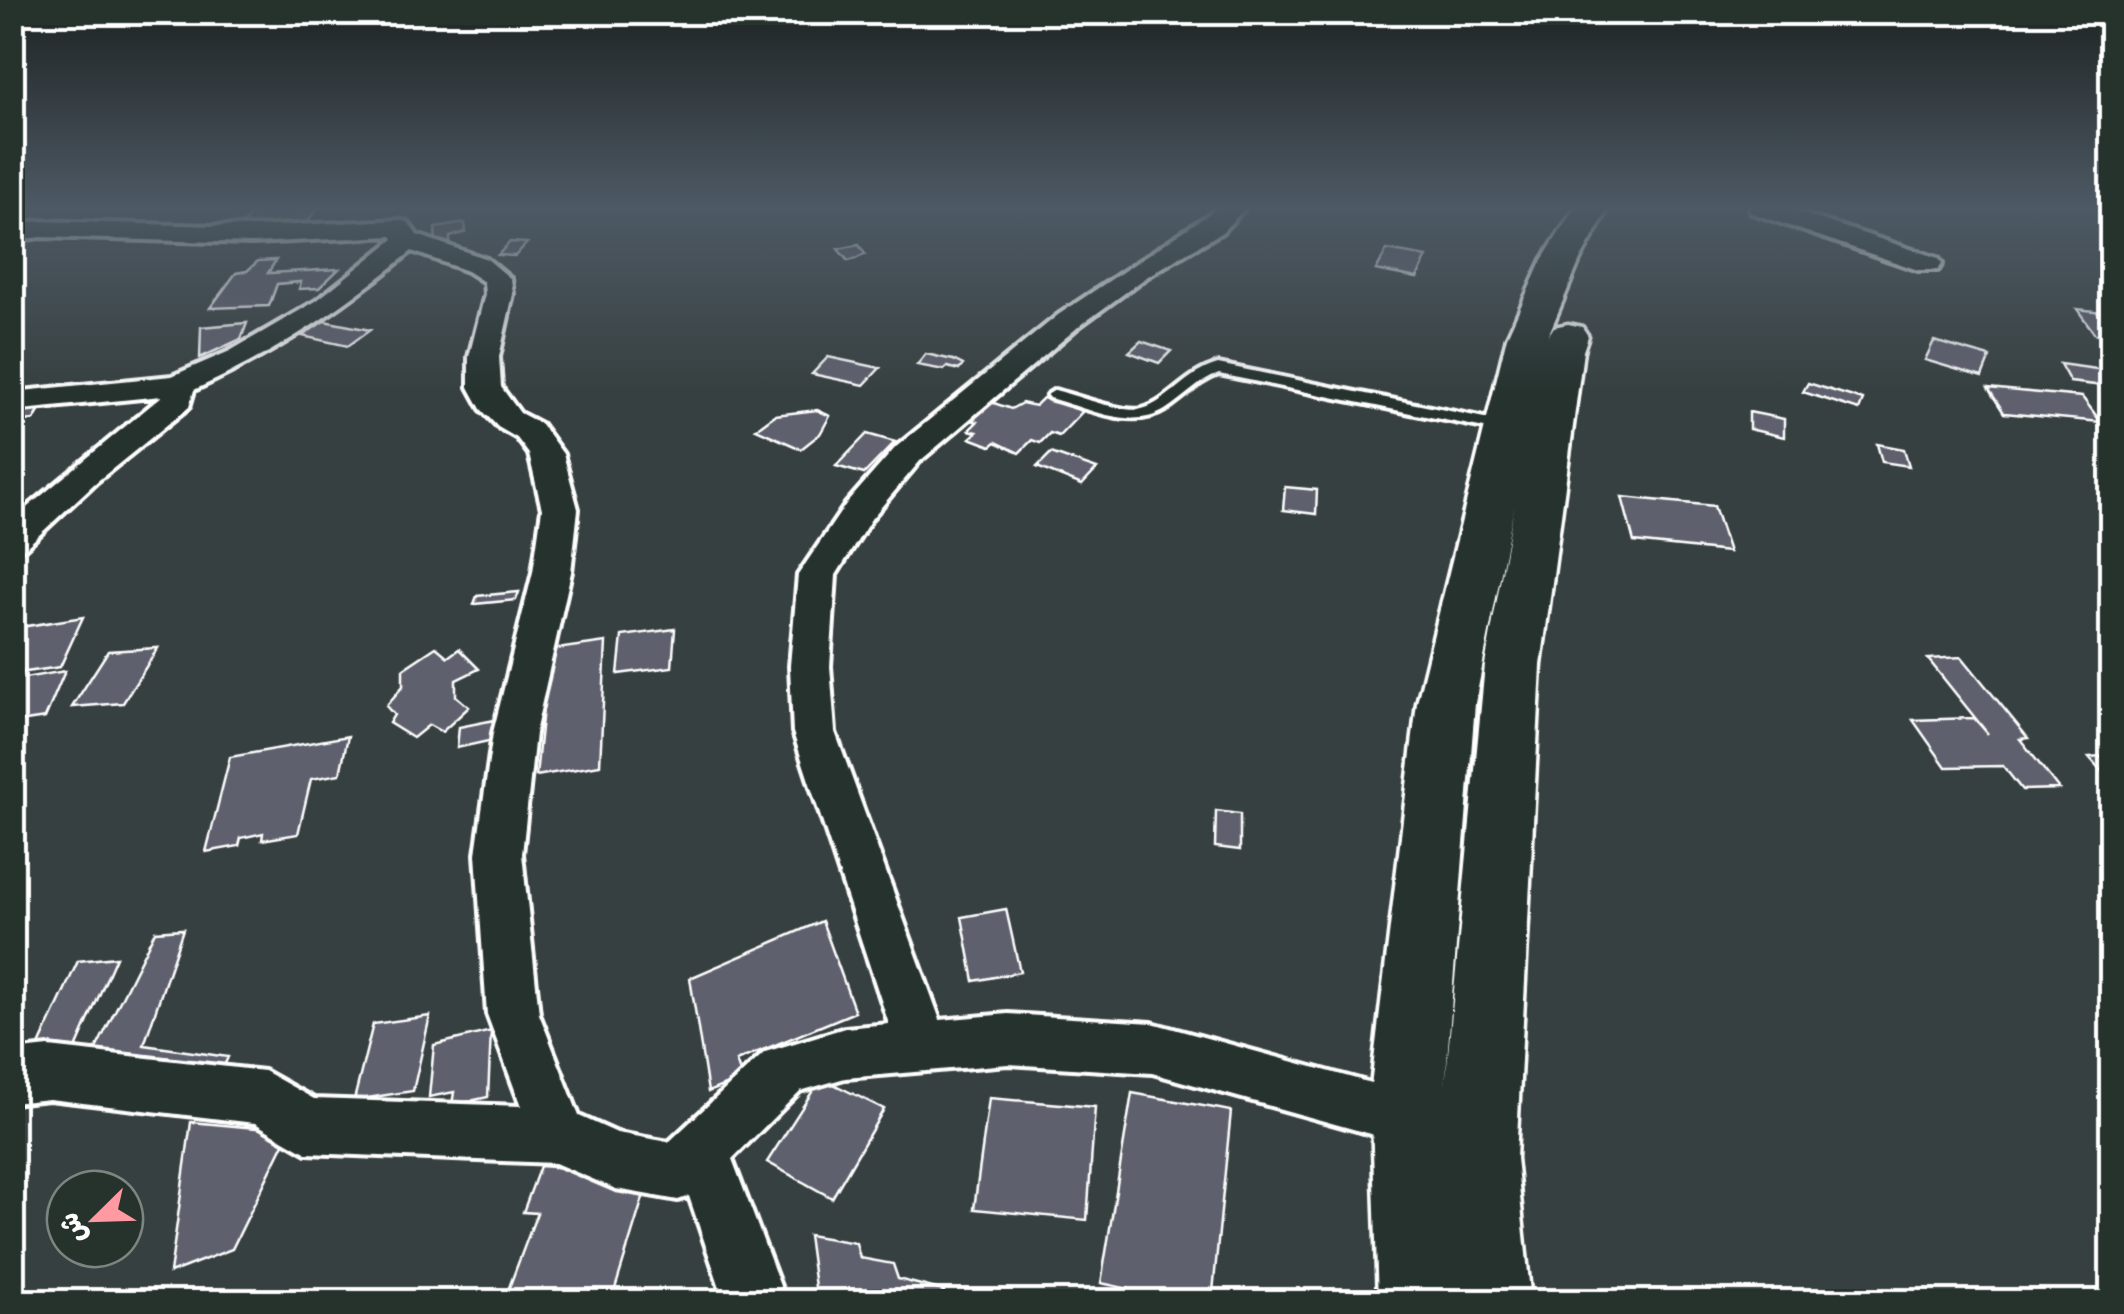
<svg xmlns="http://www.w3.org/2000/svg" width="2124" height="1314" font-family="'Architects Daughter','Playpen Sans Arabic',sans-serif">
  <rect width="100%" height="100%" fill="#374040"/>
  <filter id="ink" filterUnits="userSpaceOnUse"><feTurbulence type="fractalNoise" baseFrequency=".01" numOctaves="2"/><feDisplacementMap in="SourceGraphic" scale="20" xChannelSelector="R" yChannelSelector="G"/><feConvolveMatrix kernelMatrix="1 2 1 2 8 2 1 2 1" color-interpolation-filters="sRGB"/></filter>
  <g filter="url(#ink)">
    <g fill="#5e606d" stroke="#fff" stroke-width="2.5">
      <path d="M 256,208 L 318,208 L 303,227 L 238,230 Z"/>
      <path d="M 465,223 L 466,232 L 450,237 L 450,243 L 436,245 L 435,228 Z"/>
      <path d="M 510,242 L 527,243 L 515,256 L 498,255 Z"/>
      <path d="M 859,245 L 865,254 L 855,259 L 848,261 L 838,249 Z"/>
      <path d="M 1387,250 L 1427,257 L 1417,278 L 1376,270 Z"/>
      <path d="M 276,260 L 268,273 L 339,269 L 319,288 L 299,289 L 301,282 L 277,284 L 269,306 L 210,308 L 236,273 L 247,271 L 258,261 Z"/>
      <path d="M 2077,309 L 2112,313 L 2112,336 L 2095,334 Z"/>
      <path d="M 324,321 L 370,330 L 348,346 L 302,336 Z"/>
      <path d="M 247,323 L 241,339 L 200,358 L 201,327 Z"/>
      <path d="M 1141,341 L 1171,351 L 1159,363 L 1129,352 Z"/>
      <path d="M 1934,341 L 1990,357 L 1982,377 L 1925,360 Z"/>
      <path d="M 926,354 L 953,360 L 963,365 L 959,370 L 947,367 L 944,370 L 917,365 Z"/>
      <path d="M 828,357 L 880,368 L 864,385 L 812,374 Z"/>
      <path d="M 2060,364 L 2112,371 L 2112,387 L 2070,382 Z"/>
      <path d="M 1808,383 L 1863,400 L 1859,410 L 1803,392 Z"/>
      <path d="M 1988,388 L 2082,397 L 2101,422 L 2004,413 Z"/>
      <path d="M 1043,398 L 1083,411 L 1059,436 L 1050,433 L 1040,443 L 1032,440 L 1019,453 L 996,442 L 991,446 L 970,438 L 977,432 L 969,430 L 977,422 L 966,418 L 985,400 L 1011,409 L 1022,403 L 1035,406 Z"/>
      <path d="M 40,410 L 34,420 L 12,422 L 12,413 Z"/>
      <path d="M 817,410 L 830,416 L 820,434 L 801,449 L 756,429 L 775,415 Z"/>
      <path d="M 1749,412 L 1784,419 L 1784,437 L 1749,429 Z"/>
      <path d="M 867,434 L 895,442 L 864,474 L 836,466 Z"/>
      <path d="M 1877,444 L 1904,449 L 1909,466 L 1882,462 Z"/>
      <path d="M 1051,453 L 1097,469 L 1082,485 L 1037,467 Z"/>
      <path d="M 1285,487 L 1317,490 L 1316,514 L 1283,510 Z"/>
      <path d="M 1622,497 L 1714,506 L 1729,552 L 1634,542 Z"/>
      <path d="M 519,592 L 516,600 L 474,604 L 477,596 Z"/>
      <path d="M 83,617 L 60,667 L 12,674 L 12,643 L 21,627 Z"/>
      <path d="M 675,629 L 672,667 L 618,674 L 622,636 Z"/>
      <path d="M 606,642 L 600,765 L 536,776 L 549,650 Z"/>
      <path d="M 436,647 L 448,657 L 459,649 L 479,669 L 456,680 L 456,696 L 469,707 L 442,732 L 429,725 L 413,738 L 389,723 L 394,715 L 386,706 L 403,686 L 403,669 Z"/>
      <path d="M 158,648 L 123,703 L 72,707 L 108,651 Z"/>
      <path d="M 1962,657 L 2028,738 L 2020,739 L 2059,789 L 2022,790 L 2003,766 L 1946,767 L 1913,720 L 1974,718 L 1988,734 L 1928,659 Z"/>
      <path d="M 65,671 L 45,718 L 12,723 L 12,680 Z"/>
      <path d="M 494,720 L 493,740 L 457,748 L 459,727 Z"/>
      <path d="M 348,736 L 340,774 L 311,779 L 298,834 L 262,840 L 263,833 L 241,838 L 239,846 L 206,852 L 230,757 Z"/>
      <path d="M 2112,755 L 2112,782 L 2111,782 L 2089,757 Z"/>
      <path d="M 1216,811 L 1240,814 L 1240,850 L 1215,847 Z"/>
      <path d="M 1006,909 L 1020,972 L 974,981 L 962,917 Z"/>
      <path d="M 822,921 L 855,1012 L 736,1061 L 742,1078 L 708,1092 L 690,978 Z"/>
      <path d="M 183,929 L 144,1045 L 228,1057 L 218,1079 L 92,1057 L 155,931 Z"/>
      <path d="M 116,957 L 74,1053 L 33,1059 L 78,961 Z"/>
      <path d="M 430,1016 L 413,1091 L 354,1100 L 373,1024 Z"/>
      <path d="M 491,1031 L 488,1097 L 452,1105 L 454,1092 L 429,1097 L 434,1045 Z"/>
      <path d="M 821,1078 L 884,1109 L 832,1198 L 767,1162 Z"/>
      <path d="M 1132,1093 L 1231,1111 L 1212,1302 L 1189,1302 L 1101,1283 Z"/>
      <path d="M 989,1098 L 1095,1107 L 1087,1220 L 974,1209 Z"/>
      <path d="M 191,1122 L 290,1131 L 232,1249 L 170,1273 Z"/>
      <path d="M 540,1166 L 650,1175 L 611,1302 L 507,1293 L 537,1213 L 523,1212 Z"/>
      <path d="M 808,1235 L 856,1243 L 860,1258 L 893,1264 L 898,1279 L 944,1291 L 942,1302 L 817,1302 Z"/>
    </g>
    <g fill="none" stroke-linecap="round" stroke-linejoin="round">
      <g stroke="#fff" stroke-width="8">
        <path id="lane" d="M 1218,364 L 1509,423 L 1517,428 L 1509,433 L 1219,374 C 1198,381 1184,398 1165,410 C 1132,431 1085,407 1049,398 L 1047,395 L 1055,390 C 1074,395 1126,414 1142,409 C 1169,402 1185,373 1218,364 Z"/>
      </g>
      <g stroke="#fff" stroke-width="8">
        <g id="street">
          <path d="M 1218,208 L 1245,208 L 1222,232 L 1148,276 L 1078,327 L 920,461 L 871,519 L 836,575 L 830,666 L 835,732 L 940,1020 L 1008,1014 L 1152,1023 L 1429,1099 L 1438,1118 L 1429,1137 L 1410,1145 L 1152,1073 L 1008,1064 L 845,1078 L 800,1091 L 732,1159 L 786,1302 L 725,1302 L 689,1196 L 678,1200 L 616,1189 L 555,1163 L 307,1153 L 255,1123 L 49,1099 L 12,1103 L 12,1051 L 49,1047 L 264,1071 L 314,1099 L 521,1106 L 487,1014 L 476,854 L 493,733 L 533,572 L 542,509 L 529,454 L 517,438 L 498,427 L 481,409 L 469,387 L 469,357 L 485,294 L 484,282 L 467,271 L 412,251 C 338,311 281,350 194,390 L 189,407 L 95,483 L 25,548 L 12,552 L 12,520 L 162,396 L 12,411 L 12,392 L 172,376 L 230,351 L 316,301 L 394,239 L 392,236 L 252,243 L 40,237 L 12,241 L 12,225 L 40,221 L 252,227 L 399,220 L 408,222 L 417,235 L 487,259 L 511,279 L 513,294 L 499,357 L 501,387 L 520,413 L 541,424 L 563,454 L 578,509 L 571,572 L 535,733 L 522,854 L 539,1014 L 579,1116 L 617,1133 L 669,1142 L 765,1052 L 845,1028 L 889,1024 L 793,732 L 790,666 L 798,575 L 846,504 L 896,447 L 1058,315 Z"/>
          <path d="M 1749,208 L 1785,208 L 1938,258 L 1942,264 L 1938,270 L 1918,270 L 1752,213 Z"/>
        </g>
      </g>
      <g stroke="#fff" stroke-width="7">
        <path id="secondary" d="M 1575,208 L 1609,208 L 1580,260 L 1548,336 L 1554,327 L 1568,324 L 1582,327 L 1588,336 L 1583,351 L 1541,665 L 1516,1158 L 1531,1302 L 1378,1302 L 1371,1086 L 1417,703 L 1507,337 L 1542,260 ZM 1514,507 L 1485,665 L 1445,1086 L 1475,703 Z"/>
      </g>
      <use href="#lane" fill="#26332d" fill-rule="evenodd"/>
      <use href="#street" fill="#26332d" fill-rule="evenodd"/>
      <use href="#secondary" fill="#26332d" fill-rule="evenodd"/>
    </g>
  </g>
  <linearGradient id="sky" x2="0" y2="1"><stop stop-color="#1e2323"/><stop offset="0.53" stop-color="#4d5964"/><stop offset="1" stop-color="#4d5964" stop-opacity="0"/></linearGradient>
  <rect width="2124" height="392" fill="url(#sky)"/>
  <rect width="2124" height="1314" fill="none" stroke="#26332d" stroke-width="50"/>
  <rect x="25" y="25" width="2074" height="1264" fill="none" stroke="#fff" stroke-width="4" filter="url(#ink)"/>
  <g transform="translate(95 1219) rotate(247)"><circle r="48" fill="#26332d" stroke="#7d8581" stroke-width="2.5"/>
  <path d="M0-8L18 38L0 25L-18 38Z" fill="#ff9aa2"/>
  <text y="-15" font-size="28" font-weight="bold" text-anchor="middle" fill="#ffffff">ش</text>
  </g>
</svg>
